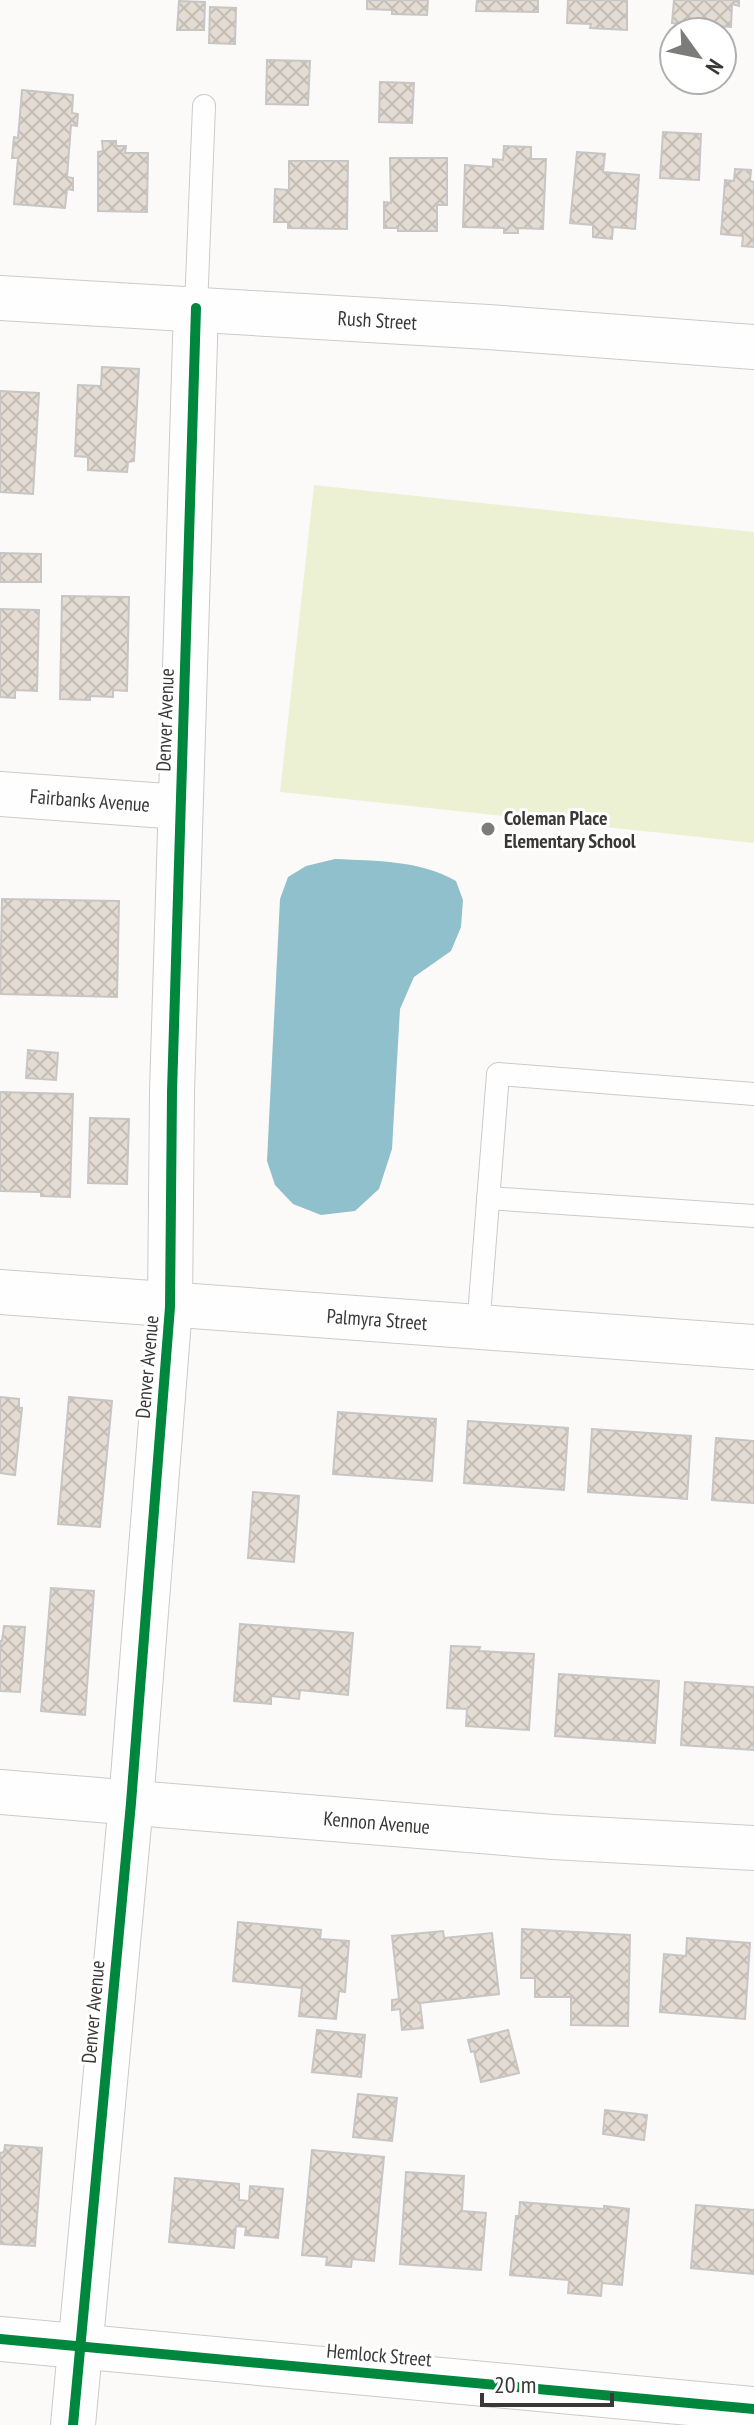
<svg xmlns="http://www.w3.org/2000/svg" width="754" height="2425" font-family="'PT Sans Narrow',sans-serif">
  <defs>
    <pattern id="building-cross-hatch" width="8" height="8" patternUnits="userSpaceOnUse" patternTransform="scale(2)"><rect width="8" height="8" fill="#e4dbd2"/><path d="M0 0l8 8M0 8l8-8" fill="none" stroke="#c4bdb5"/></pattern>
  </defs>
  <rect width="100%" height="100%" fill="#fcfaf8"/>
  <path fill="#edf1d4" d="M 314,485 L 754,532 L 754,843 L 280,792 Z"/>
  <path fill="#90c0cc" d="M 335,859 C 377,861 419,860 456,881 L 463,900 L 461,927 L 451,951 L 414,977 L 400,1009 L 392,1149 L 379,1189 L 355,1211 L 321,1215 L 293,1204 L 275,1185 L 267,1161 L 280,899 L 288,877 L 306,866 Z"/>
  <g fill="url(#building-cross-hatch)" stroke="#c7c6c4" stroke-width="2">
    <path d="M 367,0 L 428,0 L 427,15 L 392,14 L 392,10 L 367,9 Z"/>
    <path d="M 477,0 L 538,0 L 538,12 L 476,11 Z"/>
    <path d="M 568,0 L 627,0 L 627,30 L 590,28 L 591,24 L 567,23 Z"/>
    <path d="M 674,0 L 739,0 L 739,6 L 732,4 L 731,27 L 672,23 Z"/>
    <path d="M 179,1 L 205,2 L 204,30 L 177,30 Z"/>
    <path d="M 210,7 L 236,8 L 235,44 L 209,43 Z"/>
    <path d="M 267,60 L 310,61 L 308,105 L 266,104 Z"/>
    <path d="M 380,82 L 414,83 L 412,123 L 379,122 Z"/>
    <path d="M 22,90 L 73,95 L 72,113 L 78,114 L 77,126 L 71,125 L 67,177 L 73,178 L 73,190 L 67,189 L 65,208 L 14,204 L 18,158 L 12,158 L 14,137 L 18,138 Z"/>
    <path d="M 663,132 L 701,134 L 699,180 L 660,178 Z"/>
    <path d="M 102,141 L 116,141 L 116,146 L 126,146 L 125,153 L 148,153 L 147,212 L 98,211 L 98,152 L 103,151 Z"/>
    <path d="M 504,146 L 531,147 L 531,159 L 546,159 L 543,229 L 518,228 L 518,233 L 504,233 L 504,228 L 463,227 L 465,165 L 493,167 L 493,159 L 503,160 Z"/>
    <path d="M 577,152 L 605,154 L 603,172 L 639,175 L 635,229 L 613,227 L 612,239 L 593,237 L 593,225 L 570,223 Z"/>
    <path d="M 390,158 L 447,158 L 447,205 L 437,205 L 437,231 L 398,231 L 398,228 L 384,228 L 384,202 L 391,203 Z"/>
    <path d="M 289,161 L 348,161 L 347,229 L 288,228 L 288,222 L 274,222 L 275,189 L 289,190 Z"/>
    <path d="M 735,169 L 751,170 L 750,181 L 754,182 L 754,247 L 742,246 L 743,236 L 721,234 L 725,180 L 734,181 Z"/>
    <path d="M 102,367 L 139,369 L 134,461 L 128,462 L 127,472 L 88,470 L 88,457 L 75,456 L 78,385 L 101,386 Z"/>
    <path d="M 0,391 L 39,393 L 33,494 L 0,492 Z"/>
    <path d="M 0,553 L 41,554 L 41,582 L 0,582 Z"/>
    <path d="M 62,596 L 129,597 L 127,691 L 113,690 L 113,697 L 90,696 L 90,700 L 60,699 Z"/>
    <path d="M 0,609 L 39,610 L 37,691 L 15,690 L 15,698 L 0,697 Z"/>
    <path d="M 2,899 L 119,901 L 117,997 L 0,994 Z"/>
    <path d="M 28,1050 L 58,1053 L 56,1080 L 26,1078 Z"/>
    <path d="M 0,1092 L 73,1094 L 70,1197 L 41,1196 L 41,1192 L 0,1191 Z"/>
    <path d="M 90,1118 L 129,1119 L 127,1184 L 88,1183 Z"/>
    <path d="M 0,1397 L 19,1399 L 19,1408 L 22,1408 L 15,1475 L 0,1473 Z"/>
    <path d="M 69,1397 L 112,1401 L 100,1527 L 58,1524 Z"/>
    <path d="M 338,1412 L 436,1419 L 432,1481 L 333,1474 Z"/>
    <path d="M 468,1421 L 568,1428 L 564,1490 L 464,1483 Z"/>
    <path d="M 592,1429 L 691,1436 L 687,1499 L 588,1492 Z"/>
    <path d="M 716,1438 L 754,1441 L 754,1503 L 712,1500 Z"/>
    <path d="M 253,1492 L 299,1496 L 294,1562 L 248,1558 Z"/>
    <path d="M 51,1588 L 94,1591 L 85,1715 L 41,1711 Z"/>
    <path d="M 240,1624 L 353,1633 L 348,1695 L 300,1690 L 299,1699 L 271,1696 L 271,1704 L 234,1701 Z"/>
    <path d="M 4,1626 L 25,1627 L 20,1692 L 0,1691 L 0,1641 L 2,1641 Z"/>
    <path d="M 451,1646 L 480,1647 L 479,1651 L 534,1654 L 529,1730 L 466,1726 L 467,1709 L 447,1708 Z"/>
    <path d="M 559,1674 L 659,1681 L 655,1743 L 555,1736 Z"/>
    <path d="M 685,1682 L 754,1687 L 754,1750 L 681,1745 Z"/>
    <path d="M 238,1922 L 321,1930 L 320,1939 L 349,1941 L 345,1992 L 339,1991 L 336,2019 L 299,2016 L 302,1988 L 233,1981 Z"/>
    <path d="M 522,1929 L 630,1935 L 628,2026 L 571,2025 L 571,1997 L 535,1997 L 535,1978 L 521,1978 Z"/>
    <path d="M 443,1931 L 444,1938 L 492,1933 L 499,1994 L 420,2003 L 423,2028 L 402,2030 L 400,2009 L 392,2010 L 392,2000 L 399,1999 L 392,1936 Z"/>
    <path d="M 687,1938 L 750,1943 L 745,2019 L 660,2012 L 664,1954 L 686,1956 Z"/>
    <path d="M 317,2030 L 365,2035 L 361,2077 L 312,2072 Z"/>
    <path d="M 508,2030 L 519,2073 L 481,2082 L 474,2051 L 471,2052 L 468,2040 Z"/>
    <path d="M 358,2094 L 397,2098 L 392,2141 L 353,2137 Z"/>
    <path d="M 605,2110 L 647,2115 L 644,2140 L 603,2134 Z"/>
    <path d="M 5,2145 L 42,2148 L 35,2246 L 0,2244 L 0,2153 L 4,2152 Z"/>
    <path d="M 312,2150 L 384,2157 L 374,2261 L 352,2259 L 351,2267 L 326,2265 L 327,2257 L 302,2255 Z"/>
    <path d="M 406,2172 L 464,2176 L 462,2211 L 486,2213 L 481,2270 L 400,2264 Z"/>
    <path d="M 175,2178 L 239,2184 L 239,2200 L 249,2201 L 250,2186 L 283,2189 L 278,2238 L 245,2235 L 246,2227 L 236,2226 L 234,2248 L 169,2242 Z"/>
    <path d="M 520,2202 L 604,2209 L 604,2206 L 629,2209 L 622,2285 L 602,2283 L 601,2296 L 568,2293 L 569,2280 L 510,2275 L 516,2216 L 519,2216 Z"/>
    <path d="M 696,2205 L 754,2210 L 754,2274 L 691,2268 Z"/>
  </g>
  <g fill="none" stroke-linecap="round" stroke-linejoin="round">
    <g stroke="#cccbca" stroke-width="24">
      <g id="lane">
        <path d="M 196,308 L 204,106"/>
        <path d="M 488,1198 L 754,1216"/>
        <path d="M 478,1328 L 498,1074 L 754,1094"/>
      </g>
    </g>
    <g stroke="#cccbca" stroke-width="46">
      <g id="street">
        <path id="s1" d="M 0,298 L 488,327 L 754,347"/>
        <path id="s2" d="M 0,794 L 180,807"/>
        <path id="s3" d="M 0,1292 L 754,1347"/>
        <path id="s4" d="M 0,1792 L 553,1837 L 754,1848"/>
        <path d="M 0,2339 L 754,2409"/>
        <path d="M 73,2425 L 131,1803 L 170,1307 L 172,1092 L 196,308"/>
      </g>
    </g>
    <use href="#lane" stroke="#fffefe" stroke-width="22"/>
    <use href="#street" stroke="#fffefe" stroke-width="44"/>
    <g stroke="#fff" stroke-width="15">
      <g id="cycleway">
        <path d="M 0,2339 L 754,2409"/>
        <path d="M 73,2425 L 131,1803 L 170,1307 L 172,1092 L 196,308"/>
      </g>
    </g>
    <use href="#cycleway" stroke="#00873e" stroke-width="10"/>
  </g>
  <circle fill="#7e7c7b" stroke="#fff" stroke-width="3" cx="488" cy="829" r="8"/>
  <g text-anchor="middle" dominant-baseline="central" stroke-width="6" stroke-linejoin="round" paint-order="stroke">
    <g font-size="20" fill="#3a3837" stroke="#fff">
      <text stroke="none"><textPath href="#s1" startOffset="378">Rush Street</textPath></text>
      <text transform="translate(165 720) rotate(-88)">Denver Avenue</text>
      <text stroke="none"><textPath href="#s2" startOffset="90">Fairbanks Avenue</textPath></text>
      <text stroke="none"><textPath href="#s3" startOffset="378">Palmyra Street</textPath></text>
      <text transform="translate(147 1367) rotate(-85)">Denver Avenue</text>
      <text stroke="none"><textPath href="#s4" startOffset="378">Kennon Avenue</textPath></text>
      <text transform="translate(93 2012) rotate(-85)">Denver Avenue</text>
      <text transform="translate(379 2355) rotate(5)">Hemlock Street</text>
    </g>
    <g font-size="20" font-weight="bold" fill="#3a3837" stroke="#fff" text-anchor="start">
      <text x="504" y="818">Coleman Place<tspan x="504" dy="23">Elementary School</tspan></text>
    </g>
  </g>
  <g transform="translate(698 56) rotate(123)"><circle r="38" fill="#ffffff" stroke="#b0afaf" stroke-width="2"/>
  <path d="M0-6L14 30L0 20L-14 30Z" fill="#7e7c7b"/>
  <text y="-12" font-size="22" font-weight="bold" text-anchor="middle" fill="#3a3837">N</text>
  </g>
  <path d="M482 2393v12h130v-12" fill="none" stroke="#3a3837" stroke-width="4"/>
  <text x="494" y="2393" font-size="24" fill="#3a3837" stroke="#ffffff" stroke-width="6" paint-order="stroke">20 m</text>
</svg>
